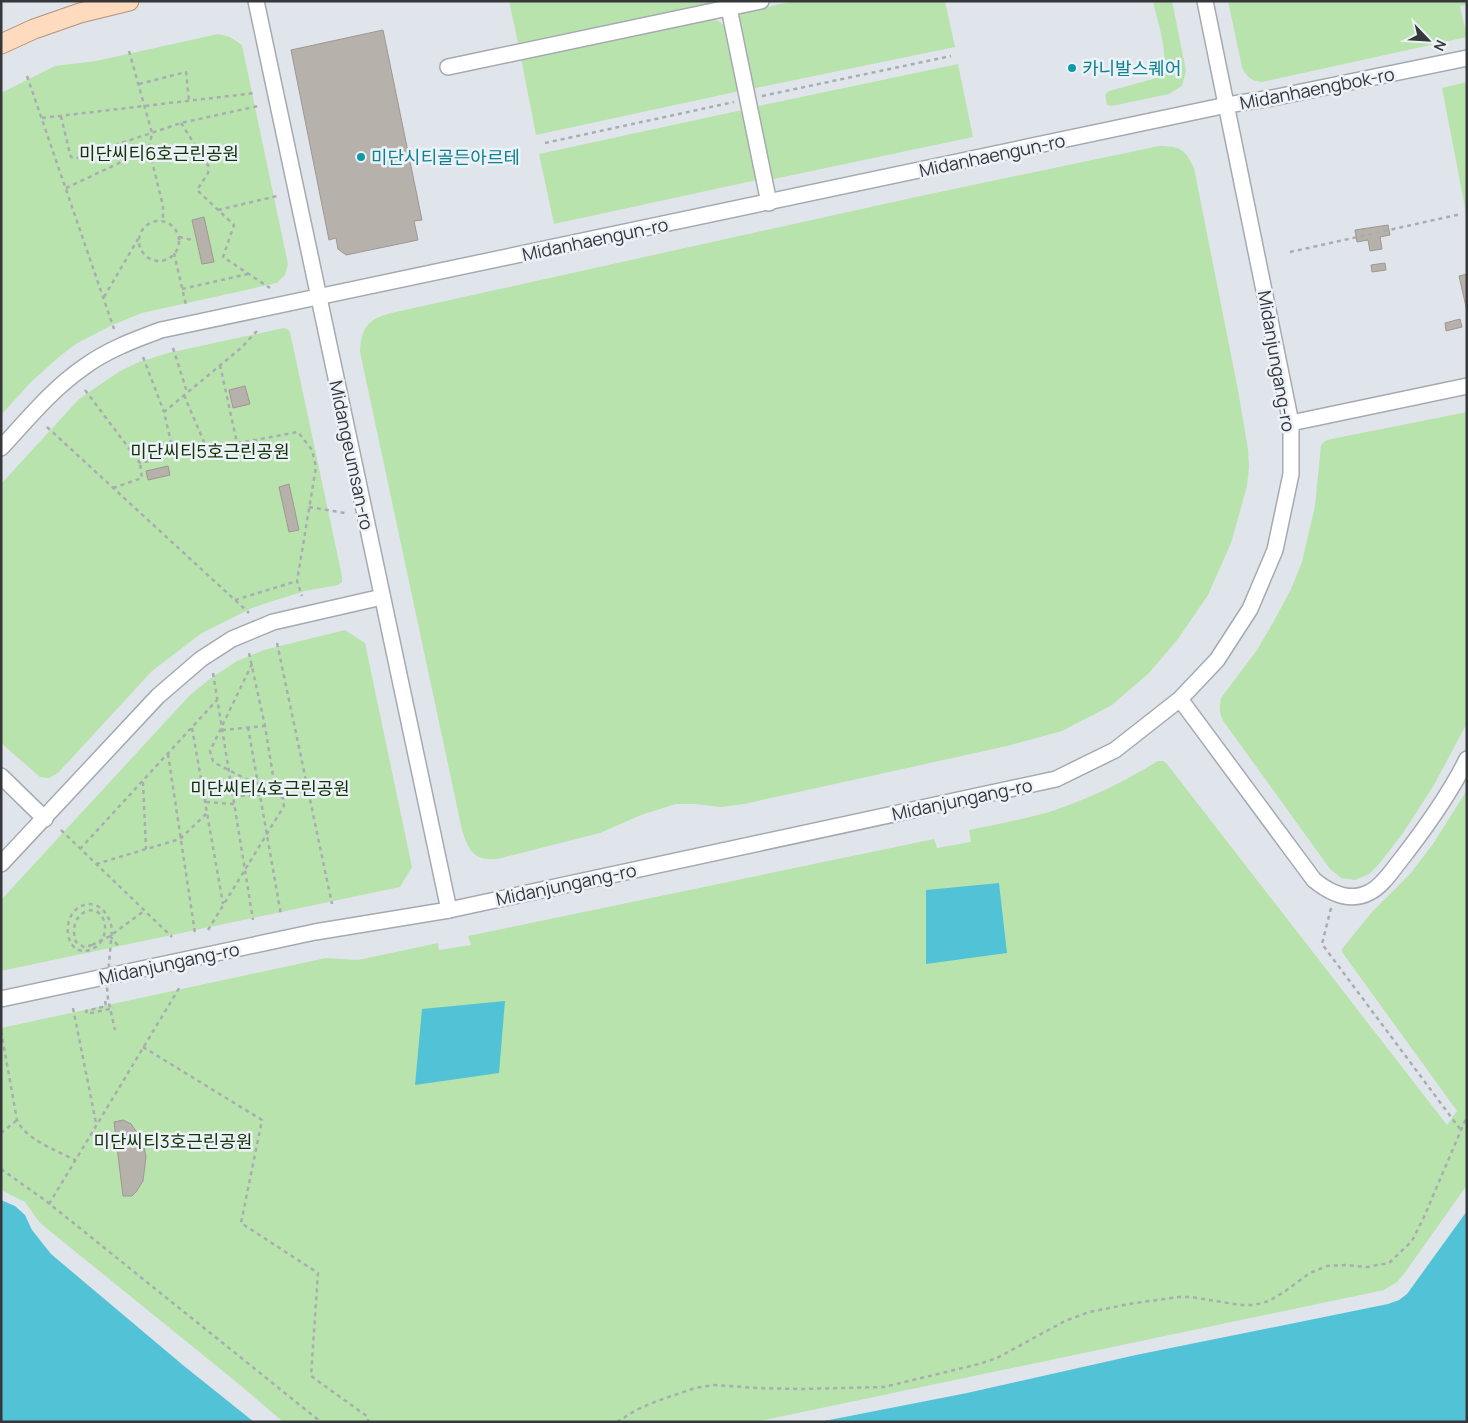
<svg xmlns="http://www.w3.org/2000/svg" width="1468" height="1423" font-family="Manrope,'Noto Sans KR',sans-serif">
  <rect width="100%" height="100%" fill="#e0e5eb"/>
  <g fill="#b9e3ad">
    <path d="M 509,1 L 713,1 L 713,3 L 518,43 Z"/>
    <path d="M 794,1 L 945,1 L 955,47 L 751,89 L 738,23 L 739,17 L 743,12 Z"/>
    <path d="M 1153,1 L 1172,1 L 1186,71 L 1182,86 L 1169,94 L 1112,106 L 1107,105 L 1105,95 L 1109,91 L 1153,79 C 1157,77 1160,75 1162,71 C 1170,57 1156,17 1153,1 Z"/>
    <path d="M 1228,1 L 1467,1 L 1467,5 L 1460,6 L 1467,37 L 1262,82 C 1252,81 1246,77 1242,67 Z"/>
    <path d="M 710,20 C 718,20 721,21 726,28 L 740,91 L 536,135 L 521,58 Z"/>
    <path d="M 218,34 L 230,37 L 242,45 L 288,264 L 285,275 L 277,283 L 142,313 L 110,326 L 76,344 L 60,356 L 31,382 L 1,415 L 1,93 L 55,66 L 96,61 Z"/>
    <path d="M 958,64 L 973,137 L 769,180 L 754,107 Z"/>
    <path d="M 1467,82 L 1467,218 L 1442,88 Z"/>
    <path d="M 742,110 L 757,180 L 554,224 L 539,154 Z"/>
    <path d="M 1159,146 C 1180,146 1185,149 1194,168 L 1238,390 L 1248,449 L 1249,467 L 1247,486 L 1231,543 L 1208,595 L 1178,639 L 1149,673 L 1112,705 L 1062,731 L 1007,746 L 744,804 L 721,807 L 694,804 L 676,804 L 641,815 L 600,833 L 497,859 C 474,861 468,850 462,830 L 360,352 C 361,328 368,319 391,313 L 925,195 Z"/>
    <path d="M 284,328 L 287,329 L 290,332 L 342,576 L 342,582 L 338,585 L 305,591 L 273,601 L 252,608 L 202,633 L 152,671 L 58,773 L 49,778 L 40,777 L 1,743 L 1,484 L 79,399 L 120,371 L 139,362 L 168,353 Z"/>
    <path d="M 1467,412 L 1467,723 L 1434,785 L 1403,833 L 1379,864 L 1369,874 L 1355,880 L 1341,878 L 1330,869 L 1224,722 C 1219,714 1219,708 1221,698 L 1257,650 L 1275,619 L 1291,589 L 1302,562 L 1315,506 L 1321,445 L 1325,441 L 1331,439 Z"/>
    <path d="M 345,630 L 365,643 L 412,867 L 400,887 L 1,971 L 1,900 L 190,695 L 211,678 L 237,661 L 264,650 Z"/>
    <path d="M 1158,761 L 1163,761 L 1167,764 L 1447,1125 L 1457,1111 L 1342,952 L 1342,949 L 1372,912 L 1410,874 L 1433,844 L 1467,790 L 1467,1185 L 1404,1274 L 1397,1282 L 1384,1290 L 755,1422 L 283,1422 L 240,1385 L 40,1223 L 25,1202 L 1,1190 L 1,1028 L 326,958 L 358,960 L 438,943 L 439,950 L 471,945 L 468,936 L 934,839 L 937,848 L 971,842 L 969,830 C 997,824 1027,819 1055,810 C 1091,798 1125,781 1158,761 Z"/>
  </g>
  <g fill="#52c3d6">
    <path d="M 999,883 L 1007,953 L 926,964 L 926,890 Z"/>
    <path d="M 505,1001 L 499,1073 L 415,1085 L 422,1009 Z"/>
    <path d="M 1,1200 L 15,1206 L 25,1215 L 32,1230 L 51,1254 L 184,1366 L 254,1422 L 1,1422 Z"/>
    <path d="M 1467,1211 L 1467,1422 L 819,1422 L 967,1393 L 1136,1355 L 1388,1304 L 1399,1300 L 1407,1294 Z"/>
  </g>
  <g fill="#b7b1ac" stroke="#9e9793">
    <path d="M 383,30 L 422,220 L 414,221 L 418,240 L 346,255 L 338,249 L 336,238 L 329,240 L 291,50 Z"/>
    <path d="M 204,217 L 214,262 L 202,264 L 192,220 Z"/>
    <path d="M 1388,225 L 1390,235 L 1380,237 L 1382,249 L 1370,251 L 1368,240 L 1357,242 L 1355,230 Z"/>
    <path d="M 1385,263 L 1386,270 L 1372,272 L 1371,265 Z"/>
    <path d="M 1467,274 L 1467,311 L 1459,276 Z"/>
    <path d="M 1460,319 L 1462,327 L 1446,331 L 1445,323 Z"/>
    <path d="M 245,386 L 250,404 L 233,408 L 229,390 Z"/>
    <path d="M 168,466 L 170,475 L 148,480 L 146,471 Z"/>
    <path d="M 289,484 L 299,530 L 289,532 L 279,487 Z"/>
    <path d="M 123,1120 L 131,1124 L 138,1134 L 144,1146 L 146,1157 L 143,1181 L 136,1192 L 132,1196 L 123,1196 L 114,1122 Z"/>
  </g>
  <g fill="none" stroke-linecap="round" stroke-linejoin="round">
    <g stroke="#a5aab0" stroke-width="18">
      <g id="minor">
        <path d="M 256,1 L 449,910"/>
        <path d="M 729,8 L 769,203"/>
        <path d="M 448,67 L 761,1"/>
        <path d="M 1291,423 L 1467,386"/>
        <path d="M 1,448 C 27,420 52,389 84,367 C 107,350 134,340 161,330 L 1227,105 L 1272,98 L 1467,58"/>
        <path d="M 1180,699 L 1314,880 C 1330,893 1350,903 1370,892 C 1382,886 1391,872 1399,862 C 1424,830 1449,796 1467,759"/>
        <path d="M 1,776 L 45,819"/>
        <path d="M 1,864 L 158,696 L 201,659 L 232,639 L 273,622 L 382,597"/>
        <path d="M 1,999 L 315,932 L 449,910 L 1056,779 L 1115,750 L 1180,699 L 1217,660 L 1250,609 L 1275,550 L 1291,474 L 1291,423 L 1205,1"/>
      </g>
    </g>
    <g stroke="#b79174" stroke-width="21">
      <path id="major" d="M 1,44 L 34,29 L 80,13 L 129,1"/>
    </g>
    <g stroke="#a9adb2" stroke-width="2.5" stroke-dasharray="4 4" stroke-linecap="butt">
      <path d="M 129,51 L 152,133 L 149,149 L 163,206 L 163,221"/>
      <path d="M 27,76 L 114,329"/>
      <path d="M 139,84 L 186,72 L 189,101"/>
      <path d="M 762,96 L 951,56"/>
      <path d="M 61,116 L 70,154 L 71,157 L 77,158 L 181,123 L 258,106"/>
      <path d="M 42,118 L 255,93"/>
      <path d="M 181,123 L 209,167 L 208,173 L 197,190 L 234,225 L 223,257 L 270,288"/>
      <path d="M 545,143 L 734,102"/>
      <path d="M 66,188 L 149,149"/>
      <path d="M 218,210 L 277,196"/>
      <circle cx="159" cy="241" r="20"/>
      <path d="M 179,237 L 193,240"/>
      <path d="M 1290,252 L 1461,214"/>
      <path d="M 174,253 L 186,305"/>
      <path d="M 182,289 L 248,274"/>
      <path d="M 104,297 L 138,239"/>
      <path d="M 257,331 L 241,348 L 164,412 L 174,455 L 298,432 L 312,450 L 316,467 L 297,581 L 302,596"/>
      <path d="M 173,348 L 187,392"/>
      <path d="M 143,357 L 164,412"/>
      <path d="M 220,365 L 237,443"/>
      <path d="M 85,390 L 140,463 L 174,455"/>
      <path d="M 184,395 L 207,449"/>
      <path d="M 47,427 L 249,613"/>
      <path d="M 113,488 L 142,478 L 140,463"/>
      <path d="M 309,507 L 345,513"/>
      <path d="M 235,600 L 297,581"/>
      <path d="M 277,643 L 332,904"/>
      <path d="M 249,653 L 265,726 L 276,794"/>
      <path d="M 213,673 L 253,920"/>
      <path d="M 248,727 L 281,915"/>
      <path d="M 192,728 L 223,904"/>
      <path d="M 222,730 L 265,726"/>
      <path d="M 168,754 L 195,933"/>
      <path d="M 143,782 L 146,849"/>
      <path d="M 233,796 L 260,795"/>
      <path d="M 206,802 L 234,804"/>
      <path d="M 61,830 L 172,937"/>
      <path d="M 80,849 L 217,700"/>
      <path d="M 96,864 L 180,839 L 207,813"/>
      <path d="M 1331,908 L 1322,944 L 1460,1129"/>
      <path d="M 208,930 L 284,806 L 283,798 L 217,764 L 213,761 L 210,751 L 252,664"/>
      <path d="M 110,936 L 120,948"/>
      <path d="M 92,945 L 110,936 L 144,911"/>
      <path d="M 105,1001 L 106,1006 L 86,1011 L 87,1014 L 114,1008"/>
      <path d="M 73,1008 L 96,1123"/>
      <path d="M 1,1031 L 17,1120 C 26,1140 56,1150 75,1160"/>
      <path d="M 143,1047 L 262,1120 L 241,1223 L 318,1273 L 311,1376 L 368,1417 L 368,1422"/>
      <path d="M 1,1133 L 17,1120"/>
      <path d="M 1,1169 L 46,1201 L 321,1422"/>
      <path d="M 49,1204 L 181,985"/>
      <path d="M 617,1422 L 636,1410 L 657,1401 L 695,1388 L 714,1385 L 758,1388 L 800,1389 L 884,1387 L 979,1364 L 997,1358 L 1065,1321 L 1089,1312 L 1135,1303 L 1179,1297 L 1191,1297 L 1240,1305 L 1254,1305 L 1269,1301 L 1284,1292 L 1310,1273 L 1327,1266 L 1345,1265 L 1367,1267 L 1389,1263 L 1412,1241 L 1424,1217 L 1467,1116"/>
    </g>
    <use href="#minor" stroke="#fff" stroke-width="15"/>
    <use href="#major" stroke="#fedabf" stroke-width="19"/>
    <path stroke="#a9adb2" stroke-width="2.5" stroke-dasharray="4 4" stroke-linecap="butt" d="M 92,945 L 84,947 L 76,942 C 65,911 103,897 105,927 C 106,952 72,962 68,934 C 64,902 104,889 112,929 L 107,987 L 108,999 L 115,1030"/>
  </g>
  <g fill="#0f9aa8" stroke="#edf2f8" stroke-width="2">
    <circle cx="1072" cy="68" r="5"/>
    <circle cx="361" cy="157" r="5"/>
  </g>
  <g text-anchor="middle" dominant-baseline="central" stroke-width="5" stroke-linejoin="round" paint-order="stroke">
    <g font-size="18" fill="#0d838f" stroke="#edf2f8" text-anchor="start">
      <text x="1082" y="68">카니발스퀘어</text>
      <text x="371" y="157">미단시티골든아르테</text>
    </g>
    <g font-size="18" fill="#35373a" stroke="#edf2f8">
      <text transform="translate(1317 88) rotate(-11)">Midanhaengbok-ro</text>
      <text transform="translate(992 155) rotate(-12)">Midanhaengun-ro</text>
      <text transform="translate(595 239) rotate(-12)">Midanhaengun-ro</text>
      <text transform="translate(1277 361) rotate(80)">Midanjungang-ro</text>
      <text transform="translate(352 455) rotate(78)">Midangeumsan-ro</text>
      <text transform="translate(962 799) rotate(-12)">Midanjungang-ro</text>
      <text transform="translate(566 884) rotate(-12)">Midanjungang-ro</text>
      <text transform="translate(169 963) rotate(-12)">Midanjungang-ro</text>
    </g>
    <g font-size="18" fill="#123306" stroke="#edf2f8">
      <text x="159" y="153">미단씨티6호근린공원</text>
      <text x="210" y="451">미단씨티5호근린공원</text>
      <text x="270" y="788">미단씨티4호근린공원</text>
      <text x="173" y="1141">미단씨티3호근린공원</text>
    </g>
  </g>
  <rect width="1468" height="1423" fill="none" stroke="#35373a" stroke-width="5"/>
  <g transform="translate(1428 40) rotate(115)" stroke="#edf2f8" stroke-width="4" paint-order="stroke">
  <path d="M0-4L9 19L0 12L-9 19Z" fill="#35373a"/>
  <text y="-8" font-size="14" font-weight="bold" text-anchor="middle" fill="#35373a">N</text>
  </g>
</svg>
